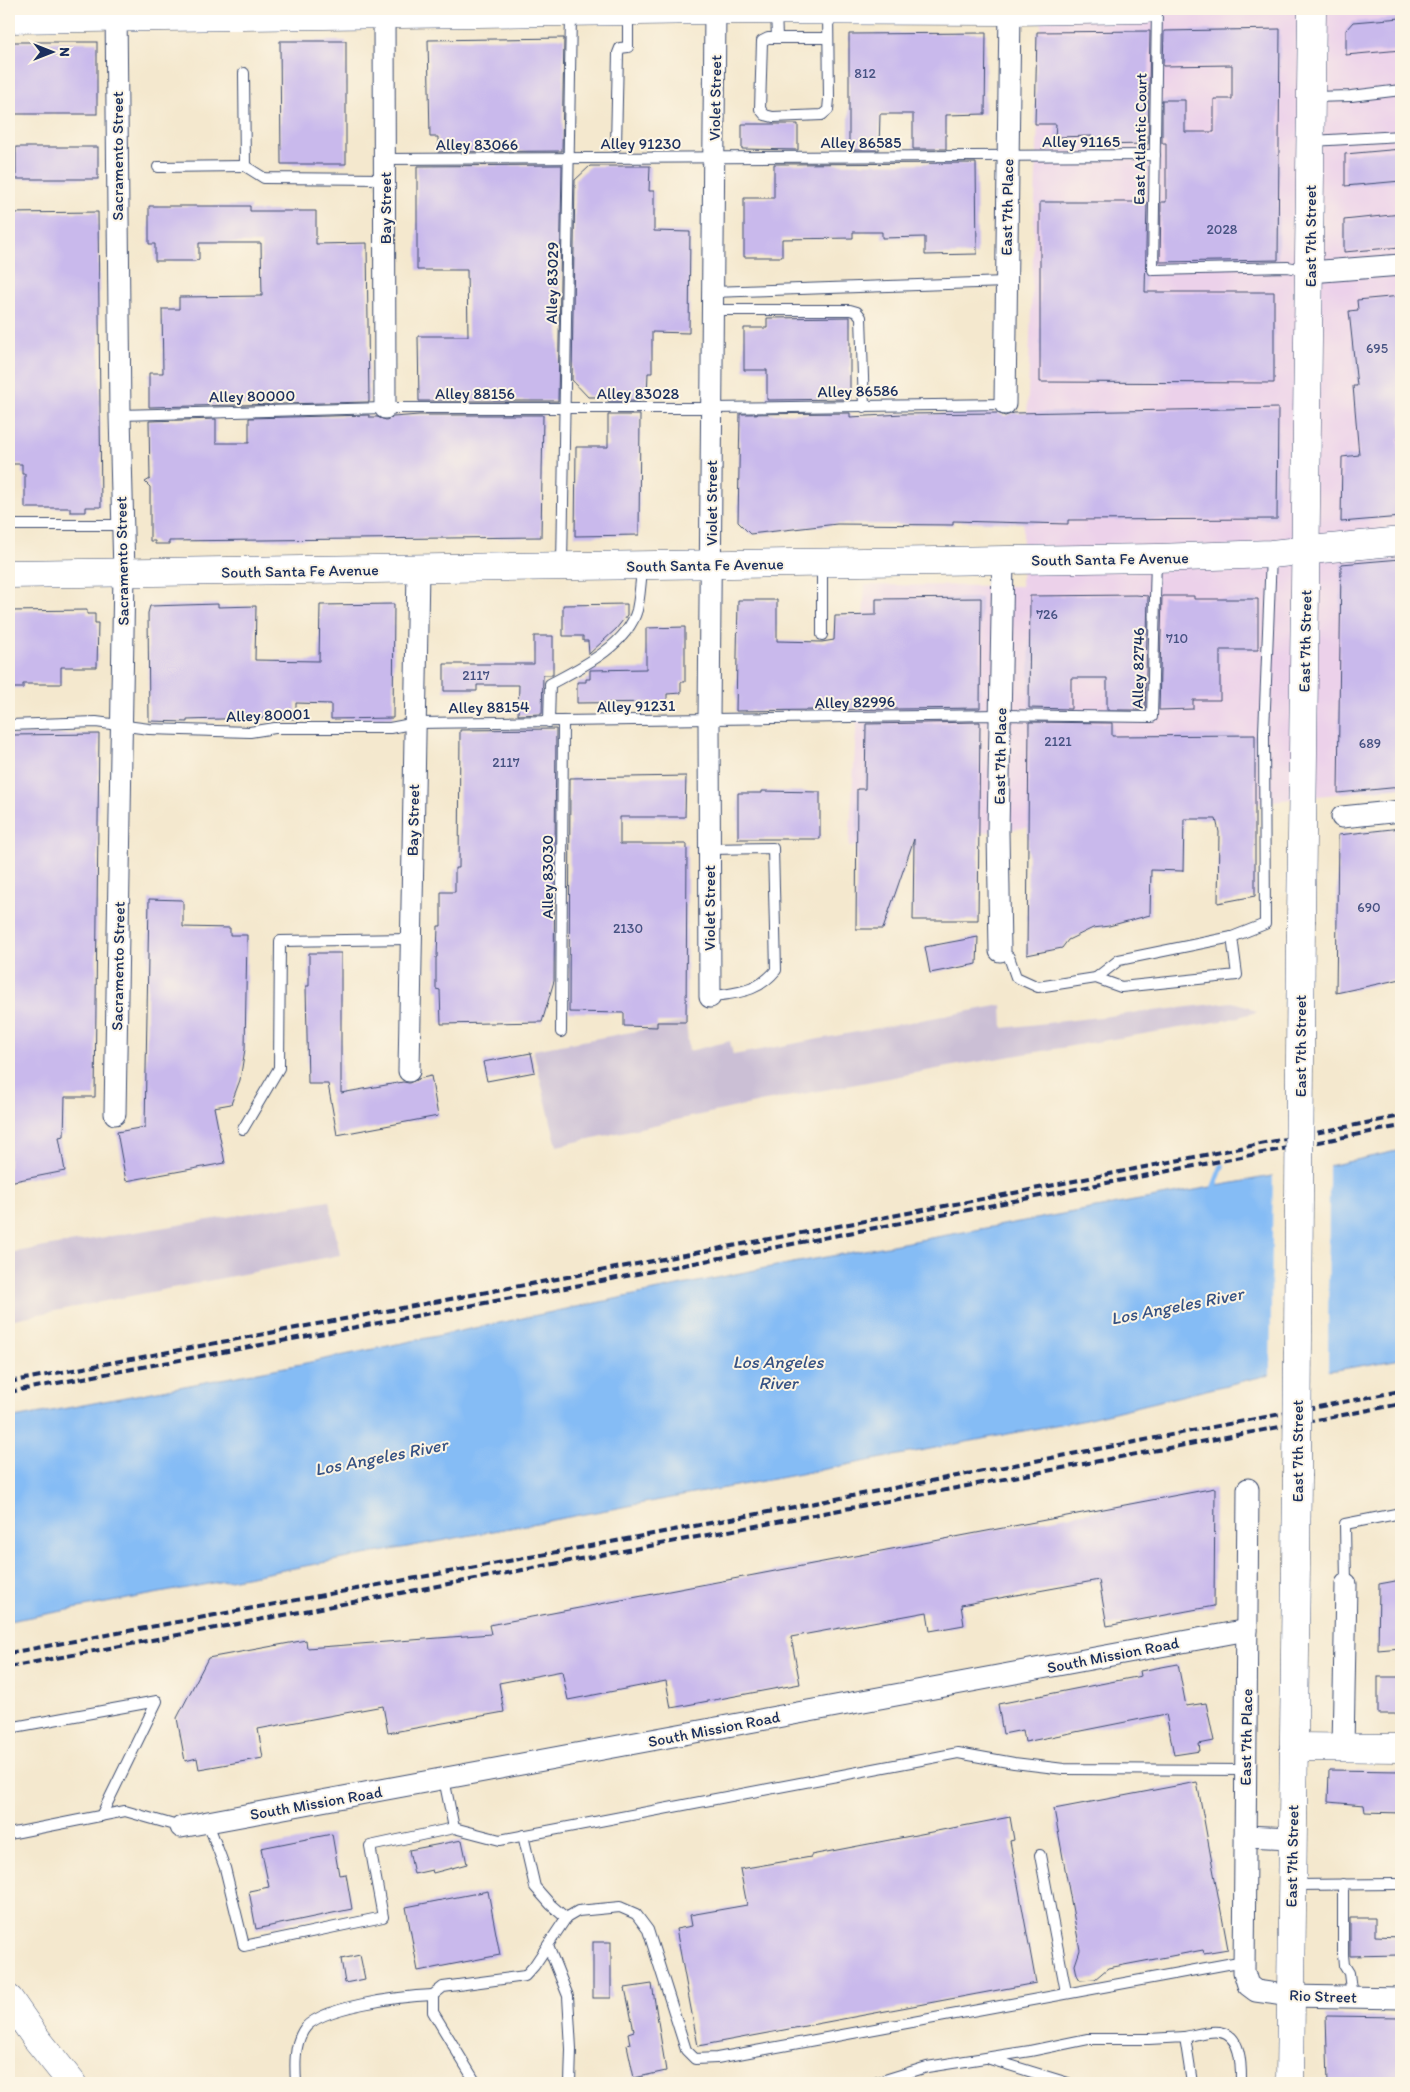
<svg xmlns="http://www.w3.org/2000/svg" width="1410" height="2092" font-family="Itim,sans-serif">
  <rect width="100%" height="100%" fill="#fcf5e5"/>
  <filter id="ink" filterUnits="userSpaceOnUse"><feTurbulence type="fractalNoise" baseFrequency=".02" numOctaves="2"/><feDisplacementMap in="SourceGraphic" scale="10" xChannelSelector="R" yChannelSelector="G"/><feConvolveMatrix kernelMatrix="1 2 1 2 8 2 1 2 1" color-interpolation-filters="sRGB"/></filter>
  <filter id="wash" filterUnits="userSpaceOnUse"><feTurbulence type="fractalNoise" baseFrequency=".0096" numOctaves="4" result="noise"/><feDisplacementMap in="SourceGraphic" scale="20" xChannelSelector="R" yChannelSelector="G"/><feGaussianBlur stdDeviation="1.12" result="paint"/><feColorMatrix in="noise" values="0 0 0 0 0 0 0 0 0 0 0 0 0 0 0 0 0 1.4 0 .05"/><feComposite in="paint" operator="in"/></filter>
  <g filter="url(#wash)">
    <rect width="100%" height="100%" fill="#f4e8ce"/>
    <path fill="#ecd1ea" d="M 1042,9 L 1401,9 L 1401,787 L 849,847 L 865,585 L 1021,586 Z"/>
    <g fill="#cbbfd5">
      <path d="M 1232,1002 L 1247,1006 L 1257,1012 L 1227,1020 L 953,1066 L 760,1102 L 557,1146 L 533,1050 L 686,1022 L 689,1051 L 730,1041 L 733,1055 L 1002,1005 L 1003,1028 Z"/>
      <path d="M 329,1200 L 340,1255 L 9,1320 L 9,1253 Z"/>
    </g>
    <path fill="#85bcf5" stroke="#5076aa" d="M 1401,1150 L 1401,1359 L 1336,1370 L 1264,1376 L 1081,1420 L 784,1477 L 9,1621 L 9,1419 L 301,1364 L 760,1269 L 1338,1164 Z"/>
    <path fill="#f4e8ce" d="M 1329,1163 L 1328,1373 L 1270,1378 L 1273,1172 Z"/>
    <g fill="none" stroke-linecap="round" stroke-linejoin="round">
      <path stroke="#85bcf5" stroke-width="5.5" d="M 1212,1192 L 1222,1166"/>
    </g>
    <g id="blocks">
      <g fill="#c9b9ec">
        <path d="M 1401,18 L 1401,50 L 1346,55 L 1346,30 L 1353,22 Z"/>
        <path d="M 1280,29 L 1278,260 L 1160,262 L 1161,202 L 1166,202 L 1166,143 L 1162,143 L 1162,100 L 1185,100 L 1185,132 L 1214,132 L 1214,99 L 1232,99 L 1232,65 L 1163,66 L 1164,31 Z"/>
        <path d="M 1150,31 L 1148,144 L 1092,145 L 1092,136 L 1055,137 L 1056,124 L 1035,124 L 1037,32 Z"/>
        <path d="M 986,33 L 985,114 L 946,115 L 946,149 L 913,149 L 913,114 L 880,114 L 879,150 L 849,150 L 849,34 Z"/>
        <path d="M 564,38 L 562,151 L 438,152 L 438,137 L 430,137 L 428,40 Z"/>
        <path d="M 280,41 L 346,41 L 346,164 L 281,164 Z"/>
        <rect x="9" y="42" width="88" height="72"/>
        <path d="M 742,124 L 798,124 L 798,150 L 742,149 Z"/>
        <rect x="16" y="147" width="82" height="32"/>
        <path d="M 1401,149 L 1401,181 L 1345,186 L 1345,154 Z"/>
        <path d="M 976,163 L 977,254 L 925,255 L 925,237 L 882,238 L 882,232 L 853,232 L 853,238 L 782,239 L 782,257 L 744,257 L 744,198 L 774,198 L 774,164 Z"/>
        <path d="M 562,165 L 558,401 L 419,401 L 418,336 L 468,336 L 467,270 L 417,270 L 417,166 Z"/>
        <path d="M 590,166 L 650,166 L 649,191 L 654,191 L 654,231 L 690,232 L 689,333 L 652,332 L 652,373 L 648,373 L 647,397 L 640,397 L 640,401 L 608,401 L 608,397 L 588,397 L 572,380 L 575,180 Z"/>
        <path d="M 1040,202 L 1147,202 L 1145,292 L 1274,292 L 1274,383 L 1040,382 Z"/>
        <path d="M 149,206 L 250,206 L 250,211 L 316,211 L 316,244 L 367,243 L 369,402 L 149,407 L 149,373 L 163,373 L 162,309 L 179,309 L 179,297 L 262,296 L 261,243 L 199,243 L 199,259 L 195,261 L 155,261 L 155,244 L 149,244 Z"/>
        <path d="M 98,212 L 101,507 L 86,507 L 86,512 L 70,512 L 70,508 L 25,508 L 25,474 L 22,474 L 22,464 L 9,464 L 9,213 Z"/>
        <path d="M 1401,214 L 1401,247 L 1344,252 L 1344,220 Z"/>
        <path d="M 1401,296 L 1401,439 L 1398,439 L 1401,517 L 1341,522 L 1342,457 L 1359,455 L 1353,386 L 1357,386 L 1349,311 L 1358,310 L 1357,300 Z"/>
        <path d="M 850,317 L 850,399 L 767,400 L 767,370 L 744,370 L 744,328 L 767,328 L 767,318 Z"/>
        <path d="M 1278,408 L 1277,519 L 1068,520 L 1068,524 L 953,521 L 953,525 L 837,524 L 750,534 L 738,522 L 740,414 L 850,413 L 850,417 L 903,414 L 997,413 L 1005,416 L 1014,413 Z"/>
        <path d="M 369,415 L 369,417 L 377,417 L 386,420 L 393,417 L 419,415 L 543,415 L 541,537 L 169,541 L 169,544 L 155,544 L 155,541 L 150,541 L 150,487 L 145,482 L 150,479 L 149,421 L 216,419 L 216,443 L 249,443 L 249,418 Z"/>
        <path d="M 608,415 L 640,415 L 639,535 L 575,536 L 576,447 L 608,447 Z"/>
        <path d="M 1401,559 L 1401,787 L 1338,793 L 1341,564 Z"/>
        <path d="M 1136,595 L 1148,596 L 1145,710 L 1107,710 L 1107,678 L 1071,678 L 1071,709 L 1029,708 L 1030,596 Z"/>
        <path d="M 1162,596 L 1194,596 L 1194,599 L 1258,599 L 1258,650 L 1220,650 L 1220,700 L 1193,700 L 1193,709 L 1159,710 Z"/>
        <path d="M 981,598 L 980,708 L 736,711 L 738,600 L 777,600 L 777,641 L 822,642 L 834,640 L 835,616 L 876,615 L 876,599 Z"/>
        <path d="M 218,604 L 218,607 L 256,606 L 255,660 L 319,661 L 320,605 L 394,604 L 393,718 L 331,719 L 331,704 L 296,703 L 296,719 L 255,718 L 187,720 L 187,722 L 149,721 L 148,613 L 150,606 Z"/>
        <path d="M 627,604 L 627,615 L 616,629 L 589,654 L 588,641 L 583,641 L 583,636 L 563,636 L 563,605 Z"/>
        <path d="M 87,610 L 87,614 L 95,614 L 95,623 L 98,623 L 97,667 L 61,667 L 61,684 L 23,684 L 23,688 L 9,688 L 9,611 Z"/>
        <path d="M 685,627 L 685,682 L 681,682 L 681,693 L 667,694 L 667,702 L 577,703 L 577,682 L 586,682 L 586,679 L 590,679 L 590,670 L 646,669 L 646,628 Z"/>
        <path d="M 534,636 L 553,636 L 553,675 L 543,675 L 542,714 L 518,715 L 519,685 L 477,685 L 477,691 L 444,691 L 444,664 L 534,664 Z"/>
        <path d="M 980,722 L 978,920 L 913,920 L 914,839 L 883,929 L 856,929 L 857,789 L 865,789 L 866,724 Z"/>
        <path d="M 1029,722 L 1112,723 L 1112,736 L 1255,735 L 1255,896 L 1218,903 L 1219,832 L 1216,819 L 1184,819 L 1183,871 L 1151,870 L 1150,915 L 1109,926 L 1093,928 L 1068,940 L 1062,948 L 1027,955 Z"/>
        <path d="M 556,729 L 554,981 L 542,1022 L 441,1024 L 440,990 L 436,989 L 436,957 L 437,957 L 438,926 L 441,926 L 441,892 L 455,892 L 455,868 L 459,868 L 460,730 Z"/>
        <path d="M 99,734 L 95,1097 L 65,1097 L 64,1136 L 59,1137 L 65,1171 L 9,1182 L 9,735 Z"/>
        <path d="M 686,776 L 685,817 L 620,817 L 620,844 L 687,844 L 686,1022 L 657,1022 L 657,1027 L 624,1026 L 624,1013 L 569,1012 L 570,778 Z"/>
        <path d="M 762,791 L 820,792 L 820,839 L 738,839 L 738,793 L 762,793 Z"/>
        <path d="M 1401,828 L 1401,979 L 1336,993 L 1338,835 Z"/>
        <path d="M 149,899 L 181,900 L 183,901 L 183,927 L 230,928 L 230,935 L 247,935 L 245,1049 L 240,1080 L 231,1104 L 214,1107 L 225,1163 L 126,1181 L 117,1132 L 145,1127 Z"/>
        <path d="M 978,937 L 977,964 L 930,973 L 925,947 Z"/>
        <path d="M 309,953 L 341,953 L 341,1093 L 403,1082 L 409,1083 L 418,1079 L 431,1076 L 438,1116 L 337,1135 L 328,1084 L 308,1084 L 306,986 L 309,986 Z"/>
        <path d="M 531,1053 L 535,1072 L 487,1081 L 483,1062 Z"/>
        <path d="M 1215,1488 L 1214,1606 L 1107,1626 L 1099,1580 L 961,1605 L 964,1625 L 930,1631 L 927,1612 L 791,1637 L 800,1684 L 671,1708 L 666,1681 L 568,1700 L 562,1671 L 499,1683 L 504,1712 L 388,1733 L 383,1706 L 258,1729 L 263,1758 L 199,1769 L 197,1758 L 185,1761 L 177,1718 L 208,1658 L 306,1640 L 307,1648 L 491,1634 L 489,1625 Z"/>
        <path d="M 1401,1580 L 1401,1648 L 1378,1650 L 1379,1584 Z"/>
        <path d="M 1178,1664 L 1186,1706 L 1206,1703 L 1214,1741 L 1199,1744 L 1200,1751 L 1174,1755 L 1166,1714 L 1025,1742 L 1023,1730 L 1003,1734 L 998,1704 L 1141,1676 L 1140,1671 Z"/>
        <rect x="1378" y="1677" width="23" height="37"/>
        <path d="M 1329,1770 L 1401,1771 L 1401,1813 L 1365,1812 L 1364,1805 L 1328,1802 Z"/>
        <path d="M 1197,1782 L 1228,1949 L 1204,1953 L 1203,1950 L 1108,1968 L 1095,1979 L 1080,1980 L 1077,1975 L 1075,1965 L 1080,1950 L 1054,1809 Z"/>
        <path d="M 1010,1817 L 1014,1840 L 1010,1841 L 1036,1983 L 698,2046 L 676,1929 L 692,1926 L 690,1915 L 747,1905 L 740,1869 L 811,1857 L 811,1855 Z"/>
        <path d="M 332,1834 L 339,1875 L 346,1874 L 352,1909 L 256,1929 L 249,1891 L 269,1887 L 261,1848 Z"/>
        <path d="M 462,1840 L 467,1864 L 433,1873 L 432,1870 L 414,1874 L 409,1850 Z"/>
        <path d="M 488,1891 L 500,1955 L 418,1971 L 406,1907 Z"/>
        <path d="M 1350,1918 L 1375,1918 L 1375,1936 L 1399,1937 L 1399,1955 L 1350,1956 Z"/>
        <rect x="593" y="1942" width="18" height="56"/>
        <path d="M 360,1955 L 365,1979 L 345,1983 L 341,1959 Z"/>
        <path d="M 652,1984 L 666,2071 L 634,2078 L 627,2045 L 630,2044 L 628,2033 L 634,2031 L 625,1988 Z"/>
        <path d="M 1326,2016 L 1401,2017 L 1401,2083 L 1328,2083 Z"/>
      </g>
    </g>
  </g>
  <g filter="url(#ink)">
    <use href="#blocks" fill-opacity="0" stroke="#3c4b6f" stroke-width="1"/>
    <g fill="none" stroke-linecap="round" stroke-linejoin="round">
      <g stroke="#3c4b6f" stroke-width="12">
        <g id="lane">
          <path d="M 1157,9 L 1153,270 L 1288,267 L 1307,271"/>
          <path d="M 776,11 L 777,38"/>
          <path d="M 828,11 L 829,99 L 828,110 L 822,115 L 773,117 L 765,115 L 760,109 L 762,41 L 768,38 L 828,38"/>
          <path d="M 244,73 L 245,166 L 264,178 L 385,179"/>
          <path d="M 1312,97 L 1351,96 L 1401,90"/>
          <path d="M 1312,141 L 1401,136"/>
          <path d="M 616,146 L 618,53 L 620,48 L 628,47 L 628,12"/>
          <path d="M 385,159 L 1155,155"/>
          <path d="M 158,167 L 245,166"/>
          <path d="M 713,292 L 1006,282"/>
          <path d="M 713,310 L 850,310 L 857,312 L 861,317 L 864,407"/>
          <path d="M 120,415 L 385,408 L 712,408 L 1005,404"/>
          <path d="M 9,525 L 122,525"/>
          <path d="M 822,564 L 822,635"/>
          <path d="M 562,566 L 571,13"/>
          <path d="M 549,722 L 550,684 C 580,668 627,646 637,610 C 640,596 641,581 642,567"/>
          <path d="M 9,725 L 96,722 L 149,729 L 250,732 L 275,728 L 390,728 L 416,723 L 1000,715 L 1152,717 L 1156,558"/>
          <path d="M 709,849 L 773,848 L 776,970 C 757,993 738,992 710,997"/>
          <path d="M 1000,951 L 1009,957 L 1016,977 L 1038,987 L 1096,978 L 1121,987 L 1237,975 L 1232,937"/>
          <path d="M 1096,978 L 1119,960 L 1232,937 L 1265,924 L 1264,732 L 1271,555"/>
          <path d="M 561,1032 L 563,721"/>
          <path d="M 243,1129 L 279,1068 L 280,941 L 410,939"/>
          <path d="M 1346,1584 L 1345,1524 L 1401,1513"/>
          <path d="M 9,1728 L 157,1701 L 101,1816"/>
          <path d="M 444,1779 L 454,1828"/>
          <path d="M 208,1823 L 225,1868 L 244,1946 L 383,1917 L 370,1846 L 454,1828 L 500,1840 L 958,1753 L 1014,1763 L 1064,1769 L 1246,1770"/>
          <path d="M 9,1834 L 125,1811 L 181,1827"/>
          <path d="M 523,1835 L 535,1887 L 551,1905 L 566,1918"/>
          <path d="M 1040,1855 L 1066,1992"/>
          <path d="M 1343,1884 L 1343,1955 L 1344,1965 L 1349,1973 L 1352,1998"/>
          <path d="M 1294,1885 L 1396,1884"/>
          <path d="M 548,1946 L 568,1996 L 571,2049 L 570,2083"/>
          <path d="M 1185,2037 C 1195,2035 1210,2030 1220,2032 C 1242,2035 1241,2067 1241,2083"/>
          <path d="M 990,2059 L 1068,2083"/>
          <path d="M 296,2083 C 295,2066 294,2046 303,2031 C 316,2006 407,1996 433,1995"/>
          <path d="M 476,2083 L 433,2012 L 433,1995 L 443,1987 L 525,1976 L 534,1966 L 566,1918 L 578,1911 L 620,1907 L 636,1914 L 648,1930 L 686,2050 L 695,2059 L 717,2058 L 1244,1961"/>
          <path d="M 875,2083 L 927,2067 L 1030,2051 L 1088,2039 L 1149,2039 L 1185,2037 L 1192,2083"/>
        </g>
      </g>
      <g stroke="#3c4b6f" stroke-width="23">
        <g id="street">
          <path d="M 384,9 L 385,408"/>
          <path d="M 1310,272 L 1401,265"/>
          <path d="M 1005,404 L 1010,9"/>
          <path d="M 1342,817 L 1401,811"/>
          <path d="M 1000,951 L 998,832 L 1003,560"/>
          <path d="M 710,997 L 709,720 L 715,9"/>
          <path d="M 409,1071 L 418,569"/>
          <path d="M 115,1114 L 124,573 L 120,415 L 116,9"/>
          <path d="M 1248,1489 L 1244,1972 L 1248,1985 L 1256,1991 L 1290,1996 L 1401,1998"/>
          <path d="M 1343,1748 L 1346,1584"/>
          <path d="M 181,1827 L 1247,1630"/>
          <path d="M 1245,1836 L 1292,1838"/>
        </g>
      </g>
      <g stroke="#3c4b6f" stroke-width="29">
        <g id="secondary">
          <path d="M 9,19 L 715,10 L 1010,11 L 1146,9"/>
          <path d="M 9,574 L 1156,558 L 1271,554 L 1401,541"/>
          <path d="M 1301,920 L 1312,9"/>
          <path d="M 1294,1747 L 1401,1748"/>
          <path d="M 1290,2083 L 1297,1477"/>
        </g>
      </g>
      <g stroke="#3c4b6f" stroke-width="29">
        <path id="highway" d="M 9,1999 L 36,2038 L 72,2083"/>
      </g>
      <use href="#lane" stroke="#fff" stroke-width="10"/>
      <use href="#street" stroke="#fff" stroke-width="21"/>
      <use href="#secondary" stroke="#fff" stroke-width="28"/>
      <use href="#highway" stroke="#fff" stroke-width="28"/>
      <g stroke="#1b2f5e" stroke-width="4" stroke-dasharray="8 4" stroke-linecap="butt">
        <path d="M 9,1382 L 1014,1193 L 1401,1116"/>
        <path d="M 9,1392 L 565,1288 L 1401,1126"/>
        <path d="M 9,1653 L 606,1543 L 1401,1391"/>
        <path d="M 9,1667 L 1401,1404"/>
      </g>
      <g stroke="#3c4b6f" stroke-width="29" stroke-linecap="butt">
        <path id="secondary-bridge" d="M 1297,1477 L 1301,920"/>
      </g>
      <use href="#secondary-bridge" stroke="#fff" stroke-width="28"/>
    </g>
  </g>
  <g text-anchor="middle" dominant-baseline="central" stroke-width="4" stroke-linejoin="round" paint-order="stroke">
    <g font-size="14" fill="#465282">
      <text x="865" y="73">812</text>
      <text x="1222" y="229">2028</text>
      <text x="1377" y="348">695</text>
      <text x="1047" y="614">726</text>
      <text x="1177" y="638">710</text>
      <text x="476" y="675">2117</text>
      <text x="1058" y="741">2121</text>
      <text x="1370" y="743">689</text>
      <text x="506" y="762">2117</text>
      <text x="1369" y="907">690</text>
      <text x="628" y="928">2130</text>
    </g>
    <g font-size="16" fill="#1b2f5e" stroke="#fcf5e5">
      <text transform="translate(715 98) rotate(-89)">Violet Street</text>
      <text transform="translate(1140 139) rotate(-89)">East Atlantic Court</text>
      <text x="1081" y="141">Alley 91165</text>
      <text x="861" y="142">Alley 86585</text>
      <text x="641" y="143">Alley 91230</text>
      <text x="477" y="144">Alley 83066</text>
      <text transform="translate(117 156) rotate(-90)">Sacramento Street</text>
      <text transform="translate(1007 207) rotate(-89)">East 7th Place</text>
      <text transform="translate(385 208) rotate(-90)">Bay Street</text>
      <text transform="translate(1310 236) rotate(-90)">East 7th Street</text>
      <text transform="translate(552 283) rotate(-89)">Alley 83029</text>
      <text transform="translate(858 391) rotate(-1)">Alley 86586</text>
      <text x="475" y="393">Alley 88156</text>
      <text x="638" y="393">Alley 83028</text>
      <text transform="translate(252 396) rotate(-1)">Alley 80000</text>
      <text transform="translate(711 503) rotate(-90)">Violet Street</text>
      <text transform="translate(1110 559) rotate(-1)">South Santa Fe Avenue</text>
      <text transform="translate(122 561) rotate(-91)">Sacramento Street</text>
      <text transform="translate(705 565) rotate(-1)">South Santa Fe Avenue</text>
      <text transform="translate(300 571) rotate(-1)">South Santa Fe Avenue</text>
      <text transform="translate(1305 641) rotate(-89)">East 7th Street</text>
      <text transform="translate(1138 668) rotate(-89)">Alley 82746</text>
      <text transform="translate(855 702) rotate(-1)">Alley 82996</text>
      <text transform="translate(636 706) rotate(-1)">Alley 91231</text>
      <text transform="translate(489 707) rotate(-1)">Alley 88154</text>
      <text transform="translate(268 715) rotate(-2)">Alley 80001</text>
      <text transform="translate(1000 756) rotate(-89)">East 7th Place</text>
      <text transform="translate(413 820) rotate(-89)">Bay Street</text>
      <text transform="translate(547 877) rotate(-90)">Alley 83030</text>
      <text transform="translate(709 908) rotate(-90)">Violet Street</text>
      <text transform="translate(118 966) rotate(-89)">Sacramento Street</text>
      <text transform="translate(1300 1046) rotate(-90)">East 7th Street</text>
      <text transform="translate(1297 1451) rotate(-90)">East 7th Street</text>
      <text transform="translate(1113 1655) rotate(-11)">South Mission Road</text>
      <text transform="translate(714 1729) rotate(-11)">South Mission Road</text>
      <text transform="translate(1246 1737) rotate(-89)">East 7th Place</text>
      <text transform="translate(316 1803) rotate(-10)">South Mission Road</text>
      <text transform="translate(1292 1856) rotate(-89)">East 7th Street</text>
      <text transform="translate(1323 1996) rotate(2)">Rio Street</text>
    </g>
    <g font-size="18" font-style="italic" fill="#365284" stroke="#fcf5e5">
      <text transform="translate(1177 1306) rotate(-11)">Los Angeles River</text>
      <text x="778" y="1362">Los Angeles<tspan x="778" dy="21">River</tspan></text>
      <text transform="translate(381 1457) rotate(-11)">Los Angeles River</text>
    </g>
  </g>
  <rect width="1410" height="2092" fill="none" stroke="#fcf5e5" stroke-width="30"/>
  <g transform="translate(52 52) rotate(90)" stroke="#fcf5e5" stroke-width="4" paint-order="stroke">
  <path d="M0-4L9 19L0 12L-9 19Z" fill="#1b2f5e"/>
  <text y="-8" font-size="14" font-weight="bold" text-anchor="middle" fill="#1b2f5e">N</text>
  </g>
</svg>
